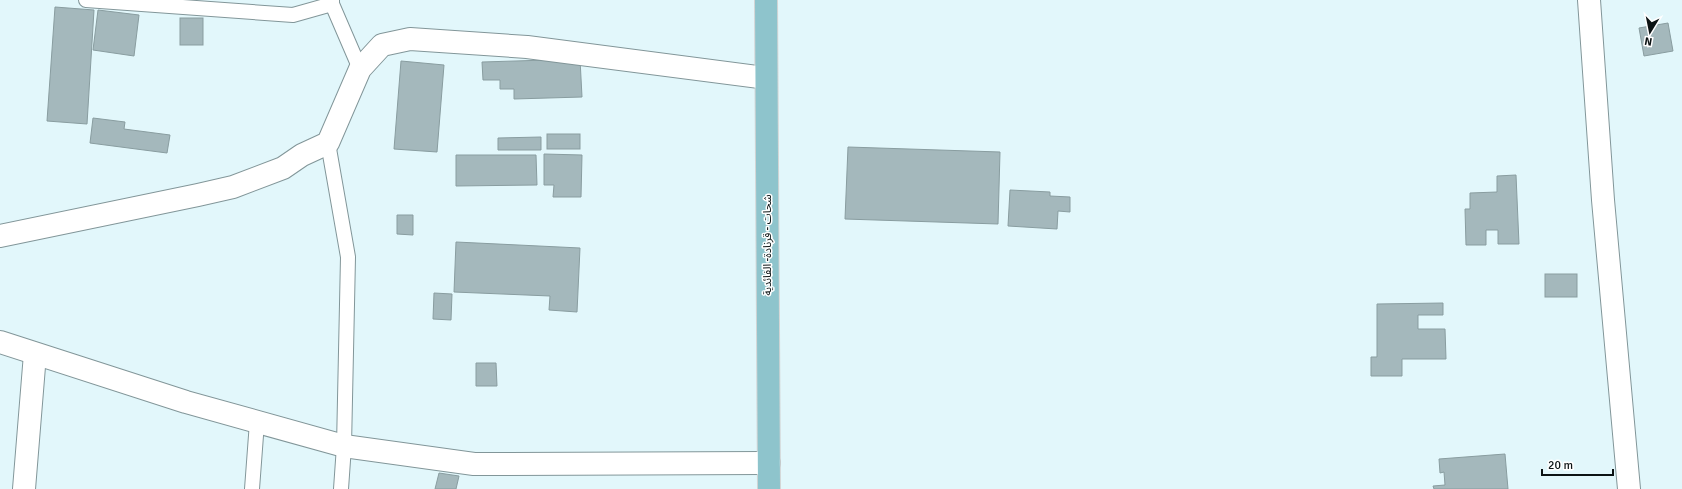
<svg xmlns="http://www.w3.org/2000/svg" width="1682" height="489" font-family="Signika,'Noto Sans Arabic',sans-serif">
  <rect width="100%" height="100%" fill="#e2f7fb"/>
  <g fill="#a4b8bc" stroke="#899da0">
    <path d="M 55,7 L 94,10 L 87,124 L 47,121 Z"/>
    <path d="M 98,10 L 139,15 L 134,56 L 93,50 Z"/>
    <rect x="180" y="18" width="23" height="27"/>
    <path d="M 1668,23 L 1673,51 L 1644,56 L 1639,28 Z"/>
    <path d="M 580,59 L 582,97 L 514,99 L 514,89 L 500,89 L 500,80 L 483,80 L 482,62 Z"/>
    <path d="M 401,61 L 444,65 L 437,152 L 394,149 Z"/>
    <path d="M 93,118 L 125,122 L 124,129 L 170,135 L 167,153 L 90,143 Z"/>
    <rect x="547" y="134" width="33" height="15"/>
    <path d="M 541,137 L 541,150 L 498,150 L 498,138 Z"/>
    <path d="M 848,147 L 1000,152 L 998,224 L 845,219 Z"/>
    <path d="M 544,154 L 582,155 L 581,197 L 553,197 L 554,185 L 544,185 Z"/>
    <path d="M 456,155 L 536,155 L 537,185 L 456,186 Z"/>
    <path d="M 1516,175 L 1519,244 L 1498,244 L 1498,230 L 1486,230 L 1486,245 L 1466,245 L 1465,209 L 1470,209 L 1470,193 L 1497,192 L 1497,176 Z"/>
    <path d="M 1010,190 L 1050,192 L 1050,196 L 1070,197 L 1070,212 L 1058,211 L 1057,229 L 1008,226 Z"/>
    <path d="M 397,215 L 413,215 L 413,235 L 397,234 Z"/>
    <path d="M 456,242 L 580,248 L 577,312 L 549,310 L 550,296 L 454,292 Z"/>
    <rect x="1545" y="274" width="32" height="23"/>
    <path d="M 434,293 L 452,294 L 451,320 L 433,319 Z"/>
    <path d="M 1443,303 L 1443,315 L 1418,315 L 1418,329 L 1445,329 L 1446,359 L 1402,359 L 1402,376 L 1371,376 L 1371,357 L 1377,357 L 1377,304 Z"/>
    <path d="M 476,363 L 496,363 L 497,386 L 476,386 Z"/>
    <path d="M 1505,454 L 1508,489 L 1434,489 L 1433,486 L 1445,485 L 1444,472 L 1440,473 L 1439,459 Z"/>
    <path d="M 439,473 L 459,476 L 456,489 L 435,489 Z"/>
  </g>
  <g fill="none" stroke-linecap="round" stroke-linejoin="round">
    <g stroke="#829699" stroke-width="16">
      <g id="lane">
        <path d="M 86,0 L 293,15 L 332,4"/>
        <path d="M 332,0 L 332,4 L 360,69"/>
        <path d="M 328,143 L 348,257 L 344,446 L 341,489"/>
        <path d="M 252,489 L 257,422"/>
      </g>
    </g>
    <g stroke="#829699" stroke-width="24">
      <g id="street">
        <path d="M 1589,0 L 1603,200 L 1629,489"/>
        <path d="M 0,236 L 198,195 L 233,187 L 283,168 L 302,155 L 328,143 L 360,69 L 382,45 L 410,39 L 527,47 L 766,78"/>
        <path d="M 0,342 L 186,402 L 344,446 L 474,464 L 769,463"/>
        <path d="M 24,489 L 35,354"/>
      </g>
    </g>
    <g stroke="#d3d5d5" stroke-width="24">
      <path id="primary" d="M 766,0 L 769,489"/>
    </g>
    <use href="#lane" stroke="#fff" stroke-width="14"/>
    <use href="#street" stroke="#fff" stroke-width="22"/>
    <use href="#primary" stroke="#8ec4cc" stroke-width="22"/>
  </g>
  <g text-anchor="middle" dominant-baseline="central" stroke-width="3" stroke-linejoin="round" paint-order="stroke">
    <g font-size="11" fill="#0c1314" stroke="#fff">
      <text transform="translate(767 245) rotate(-90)">شحات - قرنادة- الفائدية</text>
    </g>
  </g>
  <g transform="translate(1650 32) rotate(190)" stroke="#ffffff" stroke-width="3" paint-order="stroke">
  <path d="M0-3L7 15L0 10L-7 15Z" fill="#0c1314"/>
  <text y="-6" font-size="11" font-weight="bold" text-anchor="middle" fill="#0c1314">N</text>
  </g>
  <path d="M1542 469v6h71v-6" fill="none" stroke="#0c1314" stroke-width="2"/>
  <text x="1548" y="469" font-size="12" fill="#0c1314" stroke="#ffffff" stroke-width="3" paint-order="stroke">20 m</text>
</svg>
